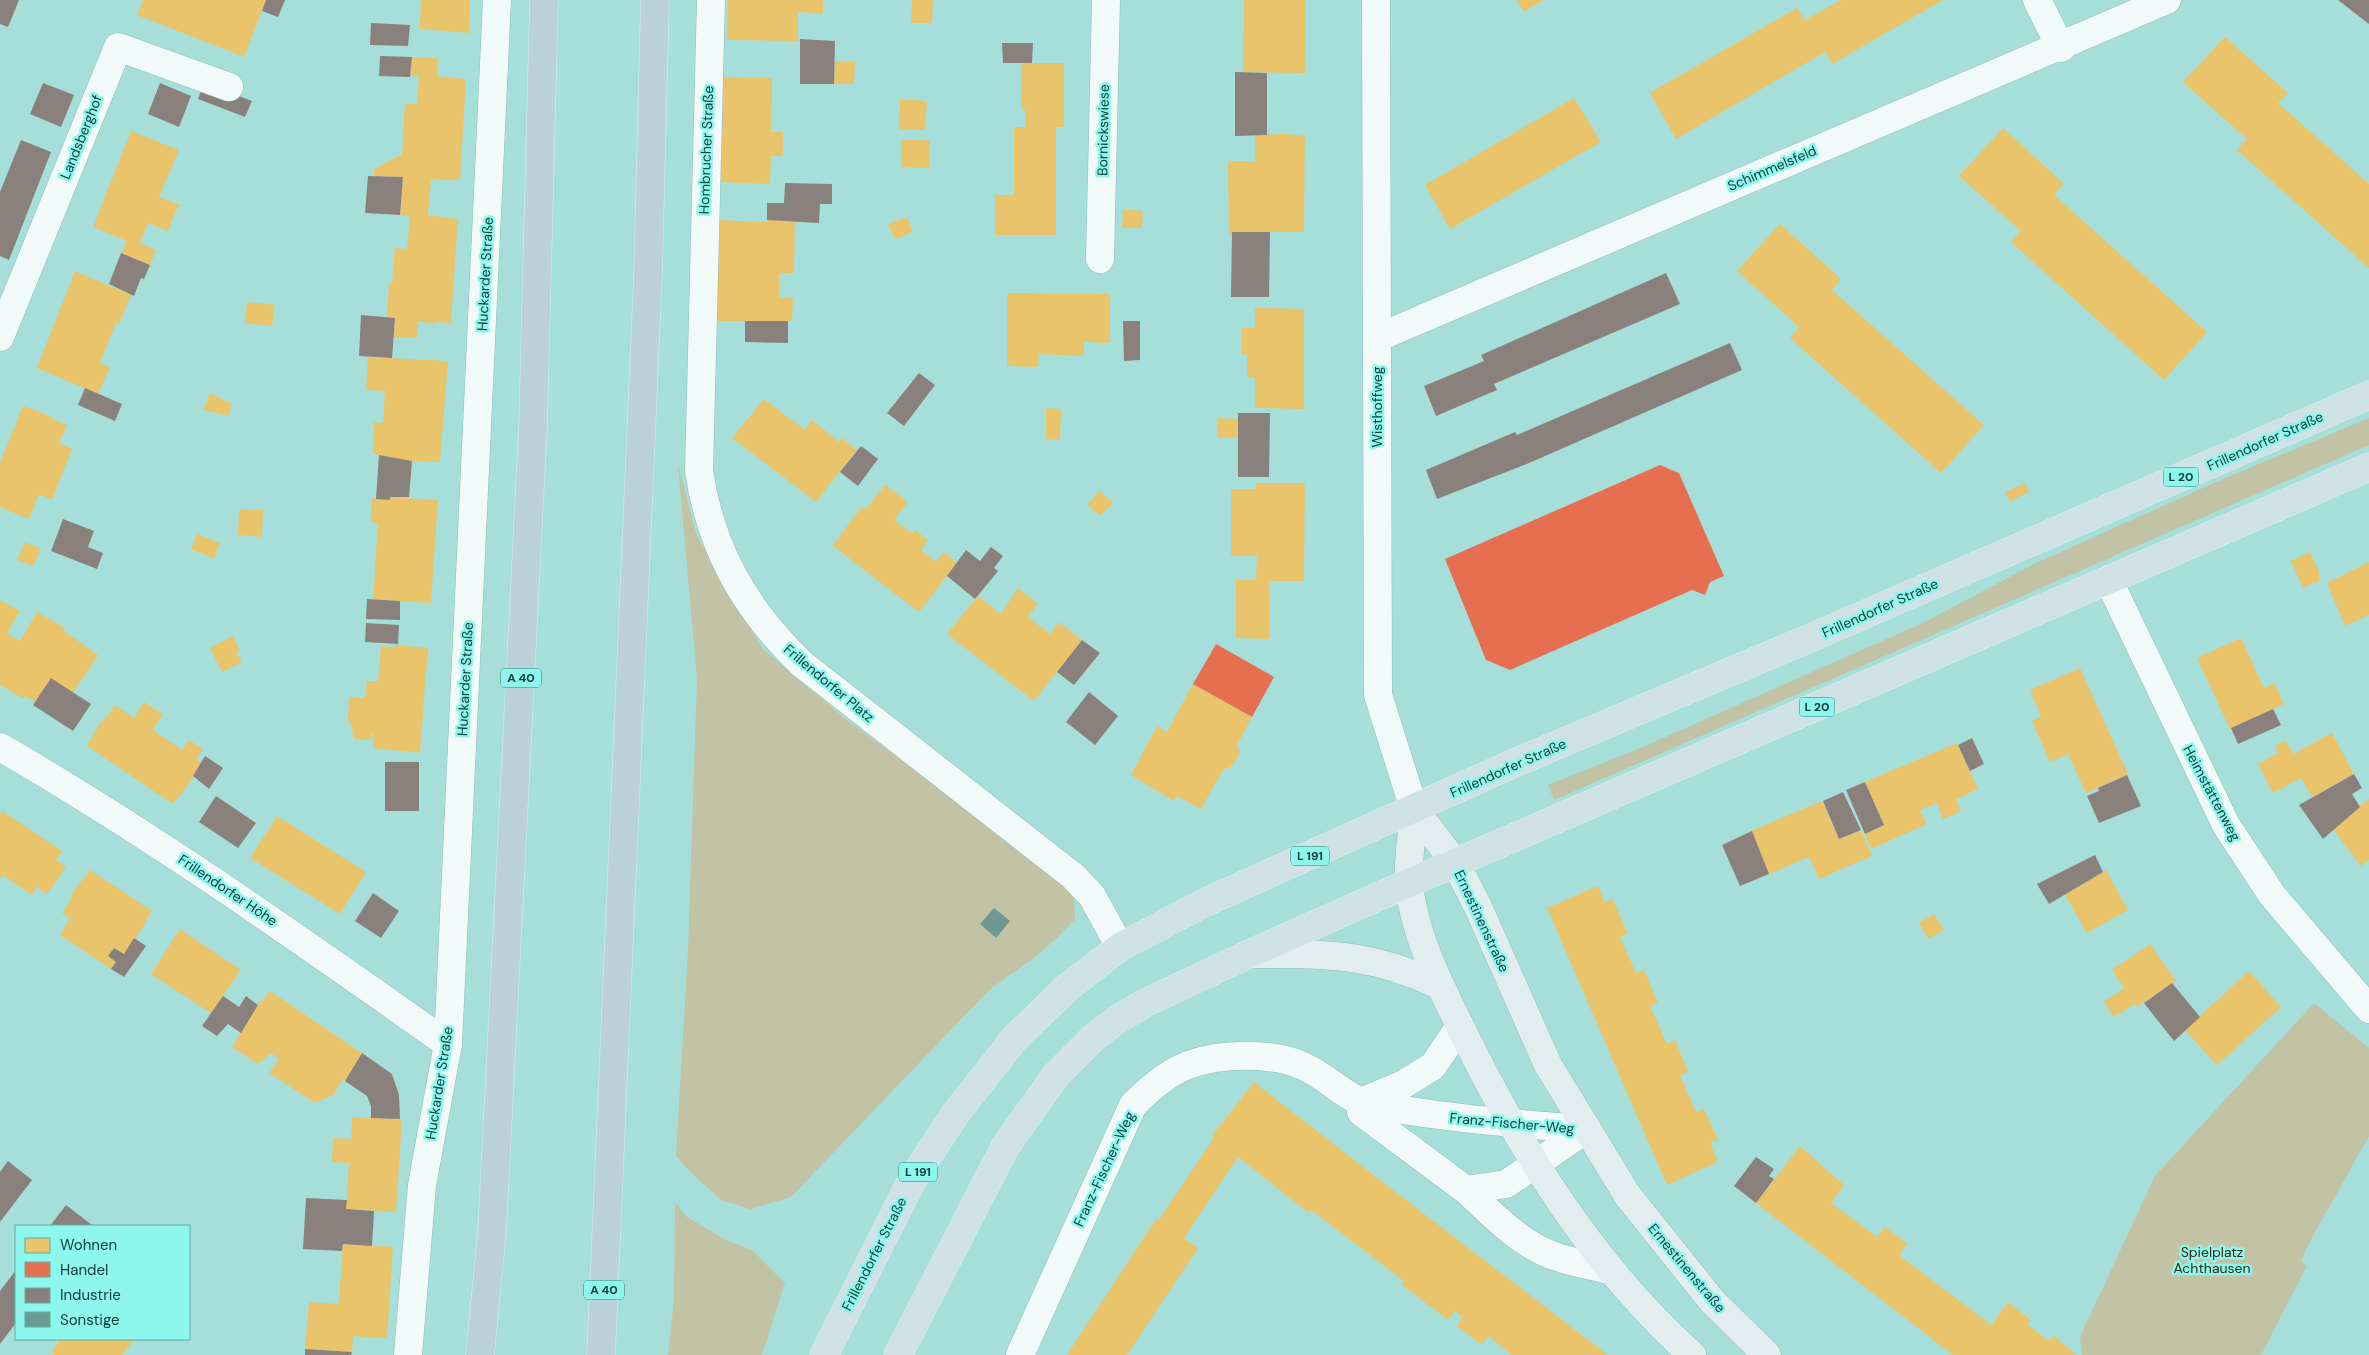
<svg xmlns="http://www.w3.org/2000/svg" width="2369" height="1355" font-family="'DM Sans',sans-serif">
  <rect width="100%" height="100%" fill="#a6dfd9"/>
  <g fill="#c2c2a4">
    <path d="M 2369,418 L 2369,445 L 1554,800 L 1548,785 L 1636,750 L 1925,622 L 2036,563 L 2223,479 Z"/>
    <path d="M 678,465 L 697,536 L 763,649 L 847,720 L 1063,879 L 1074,898 L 1075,919 L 1058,937 L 1035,957 L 989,990 L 791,1197 L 750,1209 L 721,1200 L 689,1171 L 676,1156 L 688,950 L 697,679 Z"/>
    <path d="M 2314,1003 L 2369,1048 L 2369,1136 L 2309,1243 L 2301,1261 L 2307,1266 L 2261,1355 L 2082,1355 L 2080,1337 L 2155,1176 Z"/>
    <path d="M 675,1202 L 687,1217 L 728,1241 L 752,1250 L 785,1283 L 762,1355 L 668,1355 L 674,1300 Z"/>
  </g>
  <g fill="#e9c46a">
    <path d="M 143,0 L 266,0 L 244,57 L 137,15 Z"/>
    <path d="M 421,0 L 470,0 L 469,33 L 420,29 Z"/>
    <path d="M 728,0 L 823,0 L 823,14 L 798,12 L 798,41 L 727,40 Z"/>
    <path d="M 912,0 L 933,0 L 932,23 L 911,23 Z"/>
    <path d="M 1244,0 L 1306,0 L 1305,73 L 1243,72 Z"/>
    <path d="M 1517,0 L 1544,0 L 1524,12 Z"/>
    <path d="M 1841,0 L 1943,0 L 1832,64 L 1825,52 L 1676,139 L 1650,93 L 1797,8 L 1805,20 Z"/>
    <path d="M 2225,37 L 2288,93 L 2278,103 L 2369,184 L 2369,268 L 2237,150 L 2247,139 L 2183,82 Z"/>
    <path d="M 412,57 L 437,58 L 437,76 L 466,79 L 460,180 L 431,179 L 428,215 L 458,219 L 451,323 L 435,322 L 435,324 L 418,321 L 417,338 L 394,337 L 395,318 L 387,317 L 389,283 L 392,284 L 395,248 L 407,249 L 410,216 L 400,215 L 403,177 L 374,176 L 374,169 L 398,156 L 402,156 L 405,104 L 417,104 L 419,76 L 410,75 Z"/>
    <path d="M 835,61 L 855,62 L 854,84 L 834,84 Z"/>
    <path d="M 1021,63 L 1064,63 L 1064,127 L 1056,127 L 1056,235 L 995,235 L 995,195 L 1014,195 L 1014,127 L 1025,127 L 1025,109 L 1021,109 Z"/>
    <path d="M 724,77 L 772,78 L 771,132 L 783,132 L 783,156 L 771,156 L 770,184 L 721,182 Z"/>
    <path d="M 1574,98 L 1601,142 L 1450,229 L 1425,185 Z"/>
    <path d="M 900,99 L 927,101 L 925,130 L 899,129 Z"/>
    <path d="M 2003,128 L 2064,184 L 2054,195 L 2207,332 L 2164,380 L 2011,242 L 2021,231 L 1959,176 Z"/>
    <path d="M 131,131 L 179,150 L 159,197 L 180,205 L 179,207 L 178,206 L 168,231 L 148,223 L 140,243 L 156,250 L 150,265 L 121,253 L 127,241 L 93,227 Z"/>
    <path d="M 1288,134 L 1305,136 L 1304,232 L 1232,232 L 1233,235 L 1229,235 L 1228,161 L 1255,161 L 1255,135 Z"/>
    <path d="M 901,140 L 930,140 L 929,168 L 901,167 Z"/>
    <path d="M 1123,209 L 1143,211 L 1142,228 L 1122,228 Z"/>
    <path d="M 907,217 L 913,232 L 895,239 L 888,224 Z"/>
    <path d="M 717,220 L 767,222 L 767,220 L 795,220 L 794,273 L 779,273 L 779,297 L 793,298 L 792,321 L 711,321 Z"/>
    <path d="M 1780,224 L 1841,279 L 1832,290 L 1984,425 L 1941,473 L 1790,338 L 1799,327 L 1737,271 Z"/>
    <path d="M 75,271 L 131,295 L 119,324 L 116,323 L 100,363 L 110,367 L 98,394 L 37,368 Z"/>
    <path d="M 1007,293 L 1110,294 L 1110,343 L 1084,342 L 1084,356 L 1039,354 L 1038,367 L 1007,366 Z"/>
    <path d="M 247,302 L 275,305 L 272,326 L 245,323 Z"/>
    <path d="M 1255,308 L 1304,309 L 1304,409 L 1255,408 L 1255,378 L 1247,378 L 1247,355 L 1242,354 L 1242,328 L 1255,328 Z"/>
    <path d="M 368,357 L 448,361 L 440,462 L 412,461 L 373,454 L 374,422 L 383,423 L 385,391 L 366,390 Z"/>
    <path d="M 210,393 L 232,404 L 228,416 L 203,410 Z"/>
    <path d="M 764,399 L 805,430 L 812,420 L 839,442 L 842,438 L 857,450 L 816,502 L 732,438 Z"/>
    <path d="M 23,406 L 51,416 L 50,418 L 67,425 L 59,443 L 72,449 L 52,500 L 39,494 L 29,519 L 0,507 L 0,463 Z"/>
    <path d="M 1046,408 L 1061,409 L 1060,440 L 1046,439 Z"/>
    <path d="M 1218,418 L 1238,419 L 1238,438 L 1217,437 Z"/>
    <path d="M 1256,483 L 1305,483 L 1304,581 L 1269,581 L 1269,639 L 1236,638 L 1236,580 L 1256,580 L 1257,556 L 1231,556 L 1231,489 L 1256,489 Z"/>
    <path d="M 2025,483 L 2029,492 L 2010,501 L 2005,492 Z"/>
    <path d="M 885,485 L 908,502 L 894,520 L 912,533 L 915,530 L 928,540 L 921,550 L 936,562 L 944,552 L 957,563 L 919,612 L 833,546 L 852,519 L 863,507 L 866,509 Z"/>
    <path d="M 1099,491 L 1113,502 L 1101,516 L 1087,505 Z"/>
    <path d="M 390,497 L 438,500 L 431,603 L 373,599 L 378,523 L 371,522 L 372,498 L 390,500 Z"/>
    <path d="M 239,509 L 263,510 L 262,537 L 238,535 Z"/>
    <path d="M 197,534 L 220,543 L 214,559 L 191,549 Z"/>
    <path d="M 25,542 L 41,549 L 33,566 L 17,560 Z"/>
    <path d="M 2310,552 L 2319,572 L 2319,581 L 2303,588 L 2291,561 Z"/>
    <path d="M 2369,562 L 2369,615 L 2345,626 L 2327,583 Z"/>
    <path d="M 1018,588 L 1038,604 L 1028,617 L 1050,634 L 1059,622 L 1082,640 L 1034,701 L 947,634 L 978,596 L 1001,614 Z"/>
    <path d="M 0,600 L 20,611 L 7,634 L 20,641 L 37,612 L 65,628 L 64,631 L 98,655 L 73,693 L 51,678 L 35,702 L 25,696 L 24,699 L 0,685 Z"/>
    <path d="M 233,636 L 240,650 L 236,652 L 242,662 L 222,672 L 210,648 Z"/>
    <path d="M 2241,638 L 2264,688 L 2274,683 L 2284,704 L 2230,729 L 2197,658 Z"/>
    <path d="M 395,645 L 428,648 L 420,753 L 373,748 L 374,734 L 371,734 L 371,740 L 354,739 L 350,721 L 348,721 L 349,697 L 365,698 L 367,681 L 378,681 L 381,646 L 395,647 Z"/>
    <path d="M 2080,668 L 2128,774 L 2086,793 L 2068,754 L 2050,762 L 2032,721 L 2041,717 L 2030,690 Z"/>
    <path d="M 1193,684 L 1252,717 L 1237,745 L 1240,753 L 1232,766 L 1223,770 L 1201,809 L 1177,796 L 1174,801 L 1131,775 L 1157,726 L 1167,732 Z"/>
    <path d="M 144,702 L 163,714 L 153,730 L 182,750 L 189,740 L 203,749 L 196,760 L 202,763 L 194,777 L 173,804 L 87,746 L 101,721 L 103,722 L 115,705 L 134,718 Z"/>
    <path d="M 2332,733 L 2354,774 L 2312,797 L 2301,778 L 2273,793 L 2258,764 L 2278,753 L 2275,746 L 2286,740 L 2293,754 Z"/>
    <path d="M 1957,743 L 1978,789 L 1956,799 L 1961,811 L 1943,819 L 1937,803 L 1920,810 L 1927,824 L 1871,849 L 1865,834 L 1884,825 L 1865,782 Z"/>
    <path d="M 2369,799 L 2369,860 L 2361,866 L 2332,828 Z"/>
    <path d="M 1822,801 L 1839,839 L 1861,830 L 1872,856 L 1819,879 L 1809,857 L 1769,874 L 1751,831 Z"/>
    <path d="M 2,811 L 62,851 L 56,860 L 66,867 L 47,894 L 37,887 L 32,895 L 3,875 L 0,879 L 0,814 Z"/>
    <path d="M 277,816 L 366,872 L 340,914 L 250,858 Z"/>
    <path d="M 90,870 L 152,911 L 145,922 L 146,923 L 124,954 L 114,948 L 108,956 L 116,962 L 111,969 L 60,935 L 70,918 L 62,913 L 72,898 L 70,896 Z"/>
    <path d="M 2106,870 L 2128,910 L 2087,933 L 2065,895 Z"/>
    <path d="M 1598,886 L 1605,903 L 1613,899 L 1628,934 L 1620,937 L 1636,973 L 1644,970 L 1658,1003 L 1650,1006 L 1667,1044 L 1675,1040 L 1688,1072 L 1680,1075 L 1696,1112 L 1704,1109 L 1718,1140 L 1710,1143 L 1718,1162 L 1667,1185 L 1547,908 Z"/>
    <path d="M 1934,914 L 1944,930 L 1928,939 L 1919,923 Z"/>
    <path d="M 180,929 L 241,970 L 211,1013 L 151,974 Z"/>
    <path d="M 2150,944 L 2176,981 L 2137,1007 L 2135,1004 L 2114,1017 L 2104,1002 L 2124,988 L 2112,970 Z"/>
    <path d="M 2249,971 L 2281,1007 L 2217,1065 L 2185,1030 Z"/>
    <path d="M 270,991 L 362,1053 L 345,1081 L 343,1079 L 333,1095 L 315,1103 L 269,1073 L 279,1059 L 271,1053 L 258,1064 L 232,1047 L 261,1000 L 262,1001 Z"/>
    <path d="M 1254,1082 L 1398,1194 L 1608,1355 L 1512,1355 L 1488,1336 L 1482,1345 L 1457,1326 L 1463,1317 L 1455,1311 L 1448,1320 L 1402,1285 L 1404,1281 L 1311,1210 L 1309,1213 L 1238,1157 L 1184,1238 L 1198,1248 L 1127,1355 L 1067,1355 L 1156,1219 L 1158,1221 L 1214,1138 L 1212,1136 Z"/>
    <path d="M 352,1117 L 402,1119 L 396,1212 L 346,1209 L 349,1163 L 332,1162 L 333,1138 L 351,1139 Z"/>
    <path d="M 1800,1146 L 1844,1185 L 1831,1203 L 1877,1237 L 1885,1227 L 1907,1244 L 1899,1255 L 1991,1325 L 2008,1302 L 2031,1320 L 2027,1324 L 2049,1341 L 2054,1336 L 2077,1355 L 1953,1355 L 1756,1203 Z"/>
    <path d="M 343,1244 L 393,1247 L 387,1338 L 353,1336 L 352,1352 L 305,1349 L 309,1302 L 339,1304 Z"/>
    <path d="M 61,1339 L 135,1339 L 122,1355 L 55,1355 L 51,1352 Z"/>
  </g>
  <g fill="#e76f51">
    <path d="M 1660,465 L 1679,473 L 1724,576 L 1710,582 L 1705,595 L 1692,590 L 1510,670 L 1486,660 L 1445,559 Z"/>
    <path d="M 1216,644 L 1274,677 L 1252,717 L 1193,684 Z"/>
  </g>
  <g fill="#8a817c">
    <path d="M 0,0 L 19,0 L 8,27 L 0,24 Z"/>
    <path d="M 266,0 L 285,0 L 278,17 L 262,11 Z"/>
    <path d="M 2338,0 L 2369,0 L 2369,24 L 2356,14 Z"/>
    <path d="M 371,23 L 410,25 L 408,46 L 370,45 Z"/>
    <path d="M 800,39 L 835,41 L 834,84 L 800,84 Z"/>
    <path d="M 1002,43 L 1033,43 L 1032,63 L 1003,63 Z"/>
    <path d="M 380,56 L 412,57 L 410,77 L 379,76 Z"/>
    <path d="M 1235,72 L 1267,73 L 1267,135 L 1235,136 Z"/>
    <path d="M 43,83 L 74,95 L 61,127 L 30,114 Z"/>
    <path d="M 160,83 L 191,96 L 179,127 L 148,114 Z"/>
    <path d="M 204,83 L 252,101 L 245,117 L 198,99 Z"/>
    <path d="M 21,140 L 51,152 L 9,260 L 0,256 L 0,192 Z"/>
    <path d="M 368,176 L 403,177 L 400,215 L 365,213 Z"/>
    <path d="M 785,183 L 832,184 L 832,204 L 820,204 L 819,223 L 767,220 L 767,203 L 784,203 Z"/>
    <path d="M 1232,232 L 1270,232 L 1269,297 L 1231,297 Z"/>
    <path d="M 121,253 L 150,265 L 144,279 L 141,278 L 134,296 L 109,284 Z"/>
    <path d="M 1666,273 L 1680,304 L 1494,384 L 1497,390 L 1436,416 L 1424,386 L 1484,361 L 1481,355 Z"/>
    <path d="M 361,315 L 395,318 L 392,358 L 359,356 Z"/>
    <path d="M 745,321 L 788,321 L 788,343 L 745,342 Z"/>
    <path d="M 1123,321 L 1140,321 L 1140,360 L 1124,361 Z"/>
    <path d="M 1730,343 L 1742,370 L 1529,463 L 1437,499 L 1426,470 L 1515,432 L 1517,435 Z"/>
    <path d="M 919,373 L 935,385 L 904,426 L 887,413 Z"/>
    <path d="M 85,388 L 122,404 L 115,421 L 78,405 Z"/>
    <path d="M 1238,413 L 1270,413 L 1269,477 L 1238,477 Z"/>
    <path d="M 861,446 L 878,459 L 858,486 L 840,472 Z"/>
    <path d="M 379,455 L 412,461 L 409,497 L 390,497 L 390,500 L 376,499 Z"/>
    <path d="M 63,519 L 94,531 L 88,547 L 103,553 L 97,569 L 51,551 Z"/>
    <path d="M 991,547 L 1003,556 L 994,568 L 998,571 L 975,599 L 947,576 L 966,550 L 980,561 Z"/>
    <path d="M 367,599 L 400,601 L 400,620 L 366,619 Z"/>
    <path d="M 366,623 L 399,625 L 398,644 L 365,642 Z"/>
    <path d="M 1082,640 L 1100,653 L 1074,685 L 1057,672 Z"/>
    <path d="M 51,678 L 91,704 L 73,731 L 33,705 Z"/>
    <path d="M 1089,692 L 1118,716 L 1095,745 L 1066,722 Z"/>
    <path d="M 2273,709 L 2281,725 L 2238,744 L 2231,728 Z"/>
    <path d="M 1972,738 L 1984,764 L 1970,771 L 1958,745 Z"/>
    <path d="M 205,756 L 223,768 L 209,789 L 193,776 Z"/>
    <rect x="385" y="762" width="34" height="49"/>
    <path d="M 2354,774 L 2362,788 L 2352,794 L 2360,807 L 2323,839 L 2299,805 Z"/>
    <path d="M 2127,775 L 2141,806 L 2099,823 L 2087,796 L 2099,791 L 2098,788 Z"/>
    <path d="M 1865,782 L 1884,825 L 1865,834 L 1846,790 Z"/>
    <path d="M 1843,792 L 1861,830 L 1839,839 L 1823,801 Z"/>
    <path d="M 216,796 L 256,823 L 238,848 L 199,822 Z"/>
    <path d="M 1752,831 L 1769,874 L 1740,886 L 1722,845 Z"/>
    <path d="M 2095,855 L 2103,872 L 2049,904 L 2037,884 Z"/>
    <path d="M 373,893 L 399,911 L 381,938 L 355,921 Z"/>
    <path d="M 134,938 L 146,946 L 124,977 L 111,969 L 116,962 L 108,956 L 114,948 L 124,954 Z"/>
    <path d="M 2172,983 L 2200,1017 L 2174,1041 L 2144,1003 Z"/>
    <path d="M 223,996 L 239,1007 L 246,996 L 258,1005 L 241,1033 L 228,1024 L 217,1036 L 202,1026 Z"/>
    <path d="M 362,1053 L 392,1074 L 399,1095 L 400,1119 L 371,1118 L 371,1106 L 367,1096 L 345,1081 Z"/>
    <path d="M 1756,1157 L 1774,1169 L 1769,1176 L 1774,1179 L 1756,1203 L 1734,1186 Z"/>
    <path d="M 8,1161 L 32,1180 L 0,1222 L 0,1172 Z"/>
    <path d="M 306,1198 L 347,1200 L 346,1209 L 374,1211 L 372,1246 L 343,1244 L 342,1251 L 303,1249 Z"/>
    <path d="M 66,1205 L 92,1225 L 91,1226 L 50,1226 Z"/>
    <path d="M 16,1270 L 16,1323 L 0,1344 L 0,1291 Z"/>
    <path d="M 305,1349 L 352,1352 L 351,1355 L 305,1355 Z"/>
  </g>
  <path fill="#6e9894" d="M 994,908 L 1010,921 L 996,938 L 980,924 Z"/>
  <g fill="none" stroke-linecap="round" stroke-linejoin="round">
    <g stroke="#8fbdb8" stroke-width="29">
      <g id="minor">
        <path d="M 711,0 L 699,471 C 711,550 745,609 802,664 L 1073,876 L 1092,896 L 1120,947"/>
        <path d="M 1376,0 L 1378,695 L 1414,809"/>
        <path d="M 2037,0 L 2061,48"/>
        <path d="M 1100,259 L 1106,0"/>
        <path d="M 0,337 L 118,47 L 229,87"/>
        <path d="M 1377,338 C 1641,226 1904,113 2167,0"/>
        <path d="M 2108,579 L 2226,825 L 2272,895 L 2369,1009"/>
        <path d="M 0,747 C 156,837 301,941 448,1044"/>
        <path d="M 1361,1102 L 1361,1112 L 1466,1190 L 1506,1184 L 1587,1129"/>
        <path d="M 1361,1102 L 1404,1084 L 1433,1066 L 1460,1026"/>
        <path d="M 1466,1190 C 1491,1213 1517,1241 1549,1254 C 1568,1262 1590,1265 1609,1270"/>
        <path d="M 408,1355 L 422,1185 L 448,1044 L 497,0"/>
        <path d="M 1020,1355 L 1133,1105 C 1149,1089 1167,1073 1188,1065 C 1221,1053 1271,1052 1303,1066 C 1324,1075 1344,1095 1361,1102 C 1375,1108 1395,1108 1410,1111 C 1469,1120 1527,1125 1587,1129"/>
      </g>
    </g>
    <g stroke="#8fbdb8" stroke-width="29">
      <g id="secondary">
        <path d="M 1414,809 L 1456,864 L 1478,907 L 1548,1065 L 1628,1196 L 1712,1301 L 1767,1355"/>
        <path d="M 1414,809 C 1413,832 1407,862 1409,885 C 1415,937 1439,983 1462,1030 C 1520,1149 1593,1266 1692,1355"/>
        <path d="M 1249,954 C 1323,954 1370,952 1439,985"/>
      </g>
    </g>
    <g stroke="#d7f1ee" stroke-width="29">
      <g id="primary">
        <path d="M 824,1355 L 912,1180 L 956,1113 L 1015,1038 L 1068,987 L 1120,947 L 1206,902 L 1512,764 L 1808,639 L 2369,395"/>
        <path d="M 898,1355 L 1005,1147 L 1056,1075 L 1094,1037 L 1118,1019 L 1145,1003 L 1249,954 L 1409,883 L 2369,467"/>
      </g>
    </g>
    <g stroke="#d7f1ee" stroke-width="29">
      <g id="motorway">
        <path d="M 480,1355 L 492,1232 L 533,427 L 544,0"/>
        <path d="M 601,1355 L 648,274 L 655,0"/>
      </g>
    </g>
    <use href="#minor" stroke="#f2faf9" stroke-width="28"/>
    <use href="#secondary" stroke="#e2edf0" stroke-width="28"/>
    <use href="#primary" stroke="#d1e2e7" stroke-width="28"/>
    <use href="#motorway" stroke="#bbd1da" stroke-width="28"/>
  </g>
  <g text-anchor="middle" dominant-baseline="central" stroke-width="5" stroke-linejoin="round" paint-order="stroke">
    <g fill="#8ef7ed" stroke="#367771" stroke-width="1">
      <rect x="2163.5" y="467.5" width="35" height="19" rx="4"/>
      <rect x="501" y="668.5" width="40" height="19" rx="4"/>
      <rect x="1799.5" y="697.5" width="35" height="19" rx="4"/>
      <rect x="1291" y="846.5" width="38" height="19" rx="4"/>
      <rect x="899" y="1162.5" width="38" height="19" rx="4"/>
      <rect x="584" y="1280.5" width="40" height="19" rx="4"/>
    </g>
    <g font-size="12" font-weight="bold" fill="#11403c">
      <text x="2181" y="477">L 20</text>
      <text x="521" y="678">A 40</text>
      <text x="1817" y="707">L 20</text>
      <text x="1310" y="856">L 191</text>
      <text x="918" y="1172">L 191</text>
      <text x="604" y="1290">A 40</text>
    </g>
    <g font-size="14" fill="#11403c" stroke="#8ef7ed">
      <text transform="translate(1103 130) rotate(-89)">Bornickswiese</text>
      <text transform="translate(81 137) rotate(-68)">Landsberghof</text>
      <text transform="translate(706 150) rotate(-88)">Hombrucher Straße</text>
      <text transform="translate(1772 168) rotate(-23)">Schimmelsfeld</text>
      <text transform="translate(485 274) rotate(-87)">Huckarder Straße</text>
      <text transform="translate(1377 407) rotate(-90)">Wisthoffweg</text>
      <text transform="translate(2265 441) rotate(-24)">Frillendorfer Straße</text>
      <text transform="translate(1880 608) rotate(-24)">Frillendorfer Straße</text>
      <text transform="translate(465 679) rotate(-87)">Huckarder Straße</text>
      <text transform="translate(829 683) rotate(40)">Frillendorfer Platz</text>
      <text transform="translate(1508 768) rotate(-24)">Frillendorfer Straße</text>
      <text transform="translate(2212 793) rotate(62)">Heimstättenweg</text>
      <text transform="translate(228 890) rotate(34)">Frillendorfer Höhe</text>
      <text transform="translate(1482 921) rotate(65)">Ernestinenstraße</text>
      <text transform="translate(439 1083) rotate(-81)">Huckarder Straße</text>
      <text transform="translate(1512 1123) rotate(5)">Franz-Fischer-Weg</text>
      <text transform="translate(1104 1169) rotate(-65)">Franz-Fischer-Weg</text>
      <text transform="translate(874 1254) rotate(-63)">Frillendorfer Straße</text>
      <text transform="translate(1687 1268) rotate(50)">Ernestinenstraße</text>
    </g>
    <g font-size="14" fill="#3d2810" stroke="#8ef7ed">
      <text x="2212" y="1252">Spielplatz<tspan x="2212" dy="16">Achthausen</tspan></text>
    </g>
  </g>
  <rect x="15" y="1225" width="175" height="115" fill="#8ef7ed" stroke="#5caea6"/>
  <rect x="25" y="1238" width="25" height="15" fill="#e9c46a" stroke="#5caea6"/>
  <text x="60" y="1250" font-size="15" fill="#11403c">Wohnen</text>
  <rect x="25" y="1262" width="25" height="15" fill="#e76f51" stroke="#5caea6"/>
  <text x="60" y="1275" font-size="15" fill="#11403c">Handel</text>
  <rect x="25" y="1288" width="25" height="15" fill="#8a817c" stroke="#5caea6"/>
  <text x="60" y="1300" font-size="15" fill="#11403c">Industrie</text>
  <rect x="25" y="1312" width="25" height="15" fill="#6e9894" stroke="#5caea6"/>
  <text x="60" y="1325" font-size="15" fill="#11403c">Sonstige</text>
</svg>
